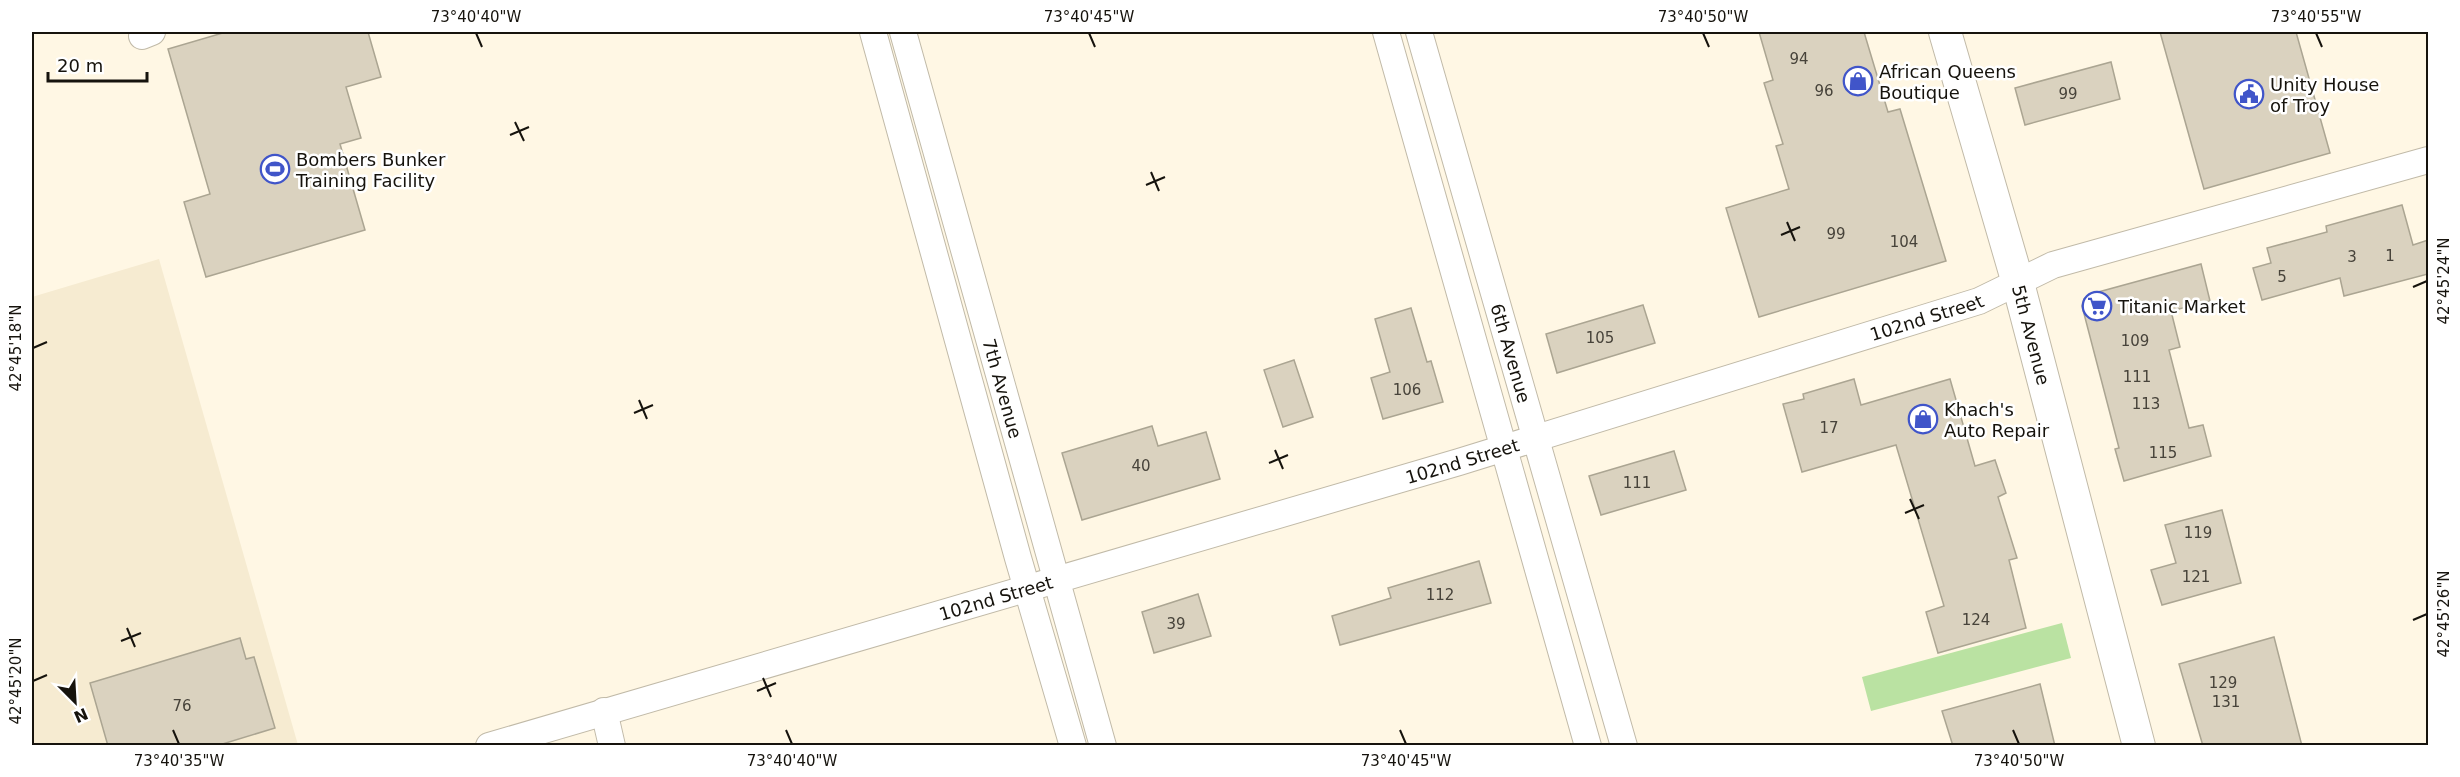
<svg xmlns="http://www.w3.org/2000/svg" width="2460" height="777" font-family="'DejaVu Sans',sans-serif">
  <rect width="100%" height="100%" fill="#fff7e4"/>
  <path fill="#f6ebd1" d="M 159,259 L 298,745 L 32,746 L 32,297 Z"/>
  <path fill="#bae2a2" d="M 2062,623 L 2071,658 L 1871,711 L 1862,677 Z"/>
  <g fill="#dad2bf" stroke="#aba592" stroke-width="1.5">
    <path d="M 226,32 L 368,32 L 381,77 L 346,87 L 361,138 L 340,144 L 365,230 L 206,277 L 184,202 L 210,194 L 168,49 Z"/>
    <path d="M 1759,32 L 1864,32 L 1888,112 L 1900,109 L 1946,261 L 1759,317 L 1726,208 L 1789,189 L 1776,146 L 1783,144 L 1764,83 L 1773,80 Z"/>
    <path d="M 2160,32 L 2296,32 L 2330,153 L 2204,189 Z"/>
    <path d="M 2111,62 L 2120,99 L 2025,125 L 2015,88 Z"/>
    <path d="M 2402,205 L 2413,245 L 2428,240 L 2428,274 L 2344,296 L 2340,278 L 2262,300 L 2253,268 L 2271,263 L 2267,248 L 2327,232 L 2326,226 Z"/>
    <path d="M 2201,264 L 2210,301 L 2171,311 L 2180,347 L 2169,350 L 2189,428 L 2203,425 L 2211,456 L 2124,481 L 2115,449 L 2119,448 L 2082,306 L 2084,299 L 2091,294 Z"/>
    <path d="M 1643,305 L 1655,343 L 1557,373 L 1546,334 Z"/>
    <path d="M 1411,308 L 1427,362 L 1431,361 L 1443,402 L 1383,419 L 1371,378 L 1390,372 L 1375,319 Z"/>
    <path d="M 1294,360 L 1313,417 L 1283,427 L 1264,370 Z"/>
    <path d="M 1854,379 L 1861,405 L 1950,379 L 1975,466 L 1995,460 L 2006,493 L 1998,497 L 2017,558 L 2009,560 L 2026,628 L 1938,653 L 1926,612 L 1944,606 L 1896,445 L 1802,472 L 1783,404 L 1804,399 L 1803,394 Z"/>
    <path d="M 1152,426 L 1158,446 L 1206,432 L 1220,479 L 1082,520 L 1062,453 Z"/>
    <path d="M 1674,451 L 1686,490 L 1601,515 L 1589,476 Z"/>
    <path d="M 2222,510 L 2241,583 L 2162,605 L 2151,570 L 2176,563 L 2165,525 Z"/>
    <path d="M 1479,561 L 1491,603 L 1340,645 L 1332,616 L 1391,598 L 1388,588 Z"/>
    <path d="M 1198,594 L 1211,636 L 1154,653 L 1142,612 Z"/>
    <path d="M 2274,637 L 2302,746 L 2203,746 L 2179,664 Z"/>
    <path d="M 240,638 L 246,659 L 254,657 L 275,728 L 216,746 L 108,746 L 90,683 Z"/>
    <path d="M 2040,684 L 2055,746 L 1953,746 L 1942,711 Z"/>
  </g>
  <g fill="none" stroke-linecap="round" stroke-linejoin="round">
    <g stroke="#c1baa8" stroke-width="28">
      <g id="minor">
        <path d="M 873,32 L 1018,558 L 1073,746"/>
        <path id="s1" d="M 903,32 L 1103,746"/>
        <path d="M 1386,32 L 1588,746"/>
        <path id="s2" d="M 1419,32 L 1624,746"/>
        <path d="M 142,36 L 152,32"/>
        <path d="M 604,711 L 612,746"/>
        <path id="s3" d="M 489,746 L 1459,462 L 1979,301 L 2053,265 L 2428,160"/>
      </g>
    </g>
    <g stroke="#c1baa8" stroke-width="34">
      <g id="tertiary">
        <path id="s4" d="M 1945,32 L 2018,283 L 2139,746"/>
      </g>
    </g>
    <use href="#minor" stroke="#fff" stroke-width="26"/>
    <use href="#tertiary" stroke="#fff" stroke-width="32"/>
  </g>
  <path fill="none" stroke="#16130d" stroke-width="2" d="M 476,33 L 482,47M 1089,33 L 1095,47M 1703,33 L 1709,47M 2316,33 L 2322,47M 515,122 L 524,141M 510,135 L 529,127M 1151,172 L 1159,191M 1146,185 L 1165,177M 1787,222 L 1795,241M 1781,235 L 1800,227M 2413,287 L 2427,281M 33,348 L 47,342M 639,400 L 647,419M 634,413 L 653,405M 1275,450 L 1283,469M 1269,463 L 1288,455M 1910,499 L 1919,519M 1905,513 L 1924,505M 2413,620 L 2427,614M 127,628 L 135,647M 121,641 L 141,633M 763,678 L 771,697M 33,681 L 47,675M 757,691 L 776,683M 173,730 L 179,744M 786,730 L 792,744M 1400,730 L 1406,744M 2013,730 L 2019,744"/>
  <defs>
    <g id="shop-ring" transform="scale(1.5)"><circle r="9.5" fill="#fff" stroke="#4055c9" stroke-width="1.5"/><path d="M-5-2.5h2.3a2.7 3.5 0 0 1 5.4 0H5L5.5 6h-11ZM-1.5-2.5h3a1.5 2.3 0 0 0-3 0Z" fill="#4055c9"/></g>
    <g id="civic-ring" transform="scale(1.5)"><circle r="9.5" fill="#fff" stroke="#4055c9" stroke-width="1.5"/><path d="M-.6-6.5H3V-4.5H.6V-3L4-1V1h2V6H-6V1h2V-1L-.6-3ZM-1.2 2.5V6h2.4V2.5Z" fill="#4055c9"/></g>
    <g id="stadium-ring" transform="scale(1.5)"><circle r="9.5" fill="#fff" stroke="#4055c9" stroke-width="1.5"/><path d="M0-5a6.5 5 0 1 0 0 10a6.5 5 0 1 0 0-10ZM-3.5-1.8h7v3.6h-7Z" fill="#4055c9"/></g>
    <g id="supermarket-ring" transform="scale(1.5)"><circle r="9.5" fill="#fff" stroke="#4055c9" stroke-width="1.5"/><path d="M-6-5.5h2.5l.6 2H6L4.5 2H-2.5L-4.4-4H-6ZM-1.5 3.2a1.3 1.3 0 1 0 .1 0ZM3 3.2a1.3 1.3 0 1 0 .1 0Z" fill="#4055c9"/></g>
  </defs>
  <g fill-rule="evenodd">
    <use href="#shop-ring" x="1858" y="81"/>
    <use href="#civic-ring" x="2249" y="94"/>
    <use href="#stadium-ring" x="275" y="169"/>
    <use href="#supermarket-ring" x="2097" y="306"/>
    <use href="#shop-ring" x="1923" y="419"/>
  </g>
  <g text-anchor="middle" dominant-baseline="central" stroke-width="5" stroke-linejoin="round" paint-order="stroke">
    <g font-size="15" fill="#47433a">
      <text x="1799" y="59">94</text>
      <text x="1824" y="91">96</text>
      <text x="2068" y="94">99</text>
      <text x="1836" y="234">99</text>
      <text x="1904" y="242">104</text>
      <text x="2390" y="256">1</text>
      <text x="2352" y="257">3</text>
      <text x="2282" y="277">5</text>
      <text x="1600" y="338">105</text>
      <text x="2135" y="341">109</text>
      <text x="2137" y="377">111</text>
      <text x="1407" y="390">106</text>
      <text x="2146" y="404">113</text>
      <text x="1829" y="428">17</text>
      <text x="2163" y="453">115</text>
      <text x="1141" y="466">40</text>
      <text x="1637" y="483">111</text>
      <text x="2198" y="533">119</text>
      <text x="2196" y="577">121</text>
      <text x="1440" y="595">112</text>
      <text x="1976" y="620">124</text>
      <text x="1176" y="624">39</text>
      <text x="2223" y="683">129</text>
      <text x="2226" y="702">131</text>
      <text x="182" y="706">76</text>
    </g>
    <g font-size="18" fill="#16130d" stroke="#fff" text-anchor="start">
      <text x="1879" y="71">African Queens<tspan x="1879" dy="21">Boutique</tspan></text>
      <text x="2270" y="84">Unity House<tspan x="2270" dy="21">of Troy</tspan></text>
      <text x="296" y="159">Bombers Bunker<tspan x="296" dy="21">Training Facility</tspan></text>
      <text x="2118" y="306">Titanic Market</text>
      <text x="1944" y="409">Khach's<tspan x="1944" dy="21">Auto Repair</tspan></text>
    </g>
    <g font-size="18" fill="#16130d" stroke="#fff">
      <text stroke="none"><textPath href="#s3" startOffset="1500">102nd Street</textPath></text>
      <text stroke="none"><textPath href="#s4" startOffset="315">5th Avenue</textPath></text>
      <text stroke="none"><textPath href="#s2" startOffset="334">6th Avenue</textPath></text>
      <text stroke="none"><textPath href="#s1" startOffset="370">7th Avenue</textPath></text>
      <text stroke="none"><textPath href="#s3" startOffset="1014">102nd Street</textPath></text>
      <text stroke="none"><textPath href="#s3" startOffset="528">102nd Street</textPath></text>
    </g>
  </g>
  <rect width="2460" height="777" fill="none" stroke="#ffffff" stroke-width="66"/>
  <g transform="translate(75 702) rotate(156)" stroke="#ffffff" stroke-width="4.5" paint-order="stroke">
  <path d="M0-4.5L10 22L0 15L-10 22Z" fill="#16130d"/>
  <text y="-9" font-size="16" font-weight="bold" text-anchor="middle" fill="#16130d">N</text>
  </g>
  <path d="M48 72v9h99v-9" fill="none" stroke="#16130d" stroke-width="3"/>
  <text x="57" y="72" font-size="18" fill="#16130d" stroke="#ffffff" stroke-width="4.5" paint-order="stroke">20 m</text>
  <rect x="33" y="33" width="2394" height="711" fill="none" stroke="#16130d" stroke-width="2"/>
  <g font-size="15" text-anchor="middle" fill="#16130d">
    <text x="476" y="22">73°40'40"W</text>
    <text x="1089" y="22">73°40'45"W</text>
    <text x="1703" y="22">73°40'50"W</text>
    <text x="2316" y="22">73°40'55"W</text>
    <text transform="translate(2444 281) rotate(-90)" y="5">42°45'24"N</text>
    <text transform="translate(16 348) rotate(-90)" y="5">42°45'18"N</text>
    <text transform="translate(2444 614) rotate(-90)" y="5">42°45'26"N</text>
    <text transform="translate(16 681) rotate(-90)" y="5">42°45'20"N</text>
    <text x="179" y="766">73°40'35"W</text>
    <text x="792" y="766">73°40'40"W</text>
    <text x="1406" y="766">73°40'45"W</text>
    <text x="2019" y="766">73°40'50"W</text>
  </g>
</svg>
